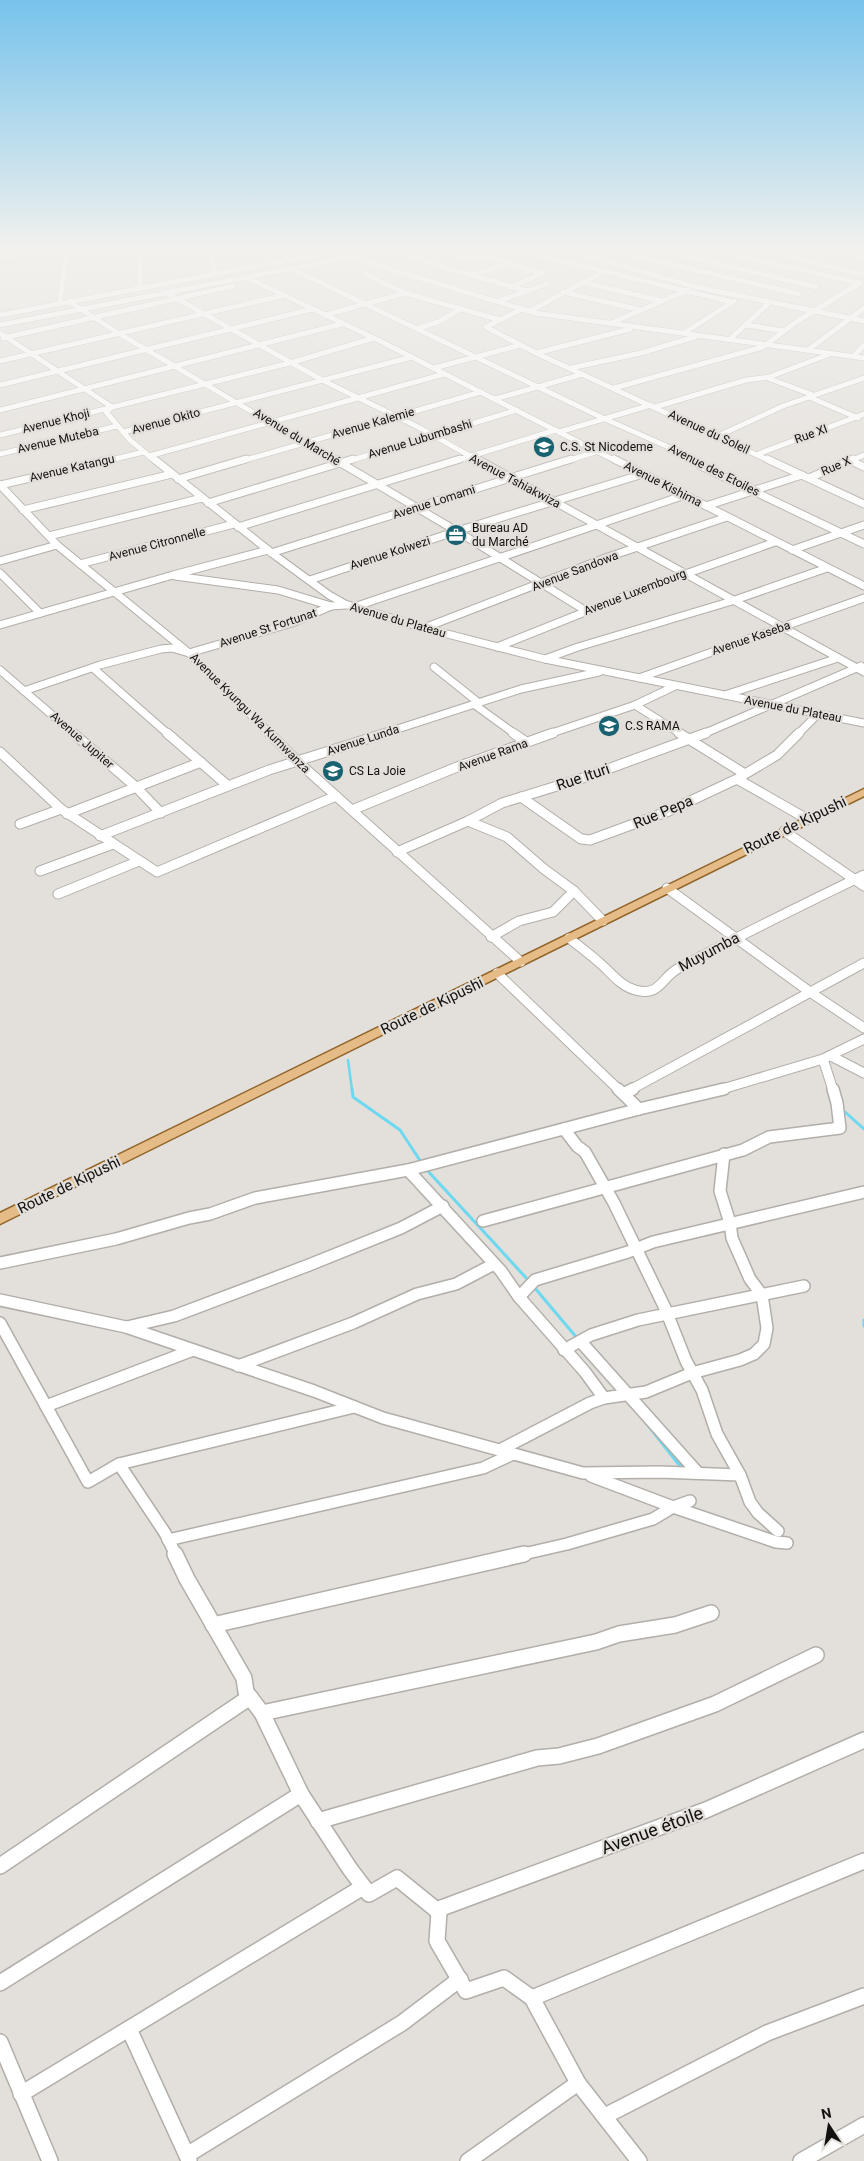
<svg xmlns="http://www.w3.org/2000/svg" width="864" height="2161" font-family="Roboto,sans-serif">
  <rect width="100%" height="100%" fill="#e3dfda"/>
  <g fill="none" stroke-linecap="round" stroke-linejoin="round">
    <path stroke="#6dd9f0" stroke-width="2.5" d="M 348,1060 L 352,1090"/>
    <g stroke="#6dd9f0" stroke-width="3">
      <path d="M 352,1089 L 353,1097 L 400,1130 L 421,1162"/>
      <path d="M 845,1112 L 864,1129"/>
      <path d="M 426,1169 L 529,1281"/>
      <path d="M 534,1287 L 577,1338"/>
      <path d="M 864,1320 L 864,1326"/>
      <path d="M 647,1424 L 676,1461"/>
      <path d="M 679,1456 L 681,1467 L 676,1461 Z"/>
    </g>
    <g stroke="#b2aea9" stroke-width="6">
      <g id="minor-far4">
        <path d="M 140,251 L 140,289"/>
        <path d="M 212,251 L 214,274"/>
        <path d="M 282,251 L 287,260"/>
        <path d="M 396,251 L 446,268 L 527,291"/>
        <path d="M 449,251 L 464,259"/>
        <path d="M 520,251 L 732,302"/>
        <path d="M 570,251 L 696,287 L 864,321"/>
        <path d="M 614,251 L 799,294"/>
        <path d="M 665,251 L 816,287"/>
        <path d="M 717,251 L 860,283"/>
        <path d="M 768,251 L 864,275"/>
        <path d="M 833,251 L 864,258"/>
        <path d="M 333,252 L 535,313 L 864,358"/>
        <path d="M 0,256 L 152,251"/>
        <path d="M 457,260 L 482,255 L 542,273"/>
        <path d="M 292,269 L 605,419 L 682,453 L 693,461"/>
        <path d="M 365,274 L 405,293 L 500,320"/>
        <path d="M 472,275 L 508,264"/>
        <path d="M 246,277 L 380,341 L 616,461"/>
        <path d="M 581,282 L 662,301"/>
        <path d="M 511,287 L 542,273"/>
        <path d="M 165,292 L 324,381 L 418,427 L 479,461"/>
        <path d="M 563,292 L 641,310"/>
        <path d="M 498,301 L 547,284"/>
        <path d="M 70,302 L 118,333 L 336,461"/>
        <path d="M 60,303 L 66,251"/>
        <path d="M 522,309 L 486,327 L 536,353 L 770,461"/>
        <path d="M 530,311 L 603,272"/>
        <path d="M 0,315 L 337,251"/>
        <path d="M 325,315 L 405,293"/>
        <path d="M 611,323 L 688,290"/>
        <path d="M 0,325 L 382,251"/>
        <path d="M 746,325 L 784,331"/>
        <path d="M 419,328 L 438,322 L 461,309"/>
        <path d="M 0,333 L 112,407 L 106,412 L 130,440 L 155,461"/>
        <path d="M 684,333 L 734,301"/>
        <path d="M 3,338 L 233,286"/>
        <path d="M 730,339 L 769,303"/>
        <path d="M 808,350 L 864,308"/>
        <path d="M 536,353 L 630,329"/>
        <path d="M 854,356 L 864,345"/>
        <path d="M 0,361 L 285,295"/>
        <path d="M 434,368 L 521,345"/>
        <path d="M 571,368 L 641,353 L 695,337"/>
        <path d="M 765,377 L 813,395"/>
        <path d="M 0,385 L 313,309"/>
        <path d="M 614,388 L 763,347 L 796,322 L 860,283"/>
        <path d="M 809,397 L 858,418"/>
        <path d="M 495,399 L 583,374"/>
        <path d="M 655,407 L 746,380 L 769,377 L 830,354"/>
        <path d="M 0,410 L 342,324"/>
        <path d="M 123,432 L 412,357"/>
        <path d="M 559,432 L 651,405"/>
        <path d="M 0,435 L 290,363 L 374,338"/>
        <path d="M 718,436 L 783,406 L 864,378"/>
        <path d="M 0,454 L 117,426"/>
        <path d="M 758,454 L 864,414"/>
        <path d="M 149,456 L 444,374"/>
        <path d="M 106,461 L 144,452"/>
        <path d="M 242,461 L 481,392"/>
        <path d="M 349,461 L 517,410"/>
        <path d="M 455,461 L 556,430"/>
        <path d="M 567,461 L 598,451"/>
        <path d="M 850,461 L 864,455"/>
      </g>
    </g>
    <g stroke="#b2aea9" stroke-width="9">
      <g id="minor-far3">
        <path d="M 154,459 L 277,557 L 329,595 L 345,604 L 424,628 L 545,659 L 864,723"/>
        <path d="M 334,459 L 465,536 L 586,611"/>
        <path d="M 477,459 L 864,672"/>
        <path d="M 614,459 L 864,586"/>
        <path d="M 691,459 L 701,466 L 864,544"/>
        <path d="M 767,459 L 864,504"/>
        <path d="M 850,460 L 864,467"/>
        <path d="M 809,478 L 853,459"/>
        <path d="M 178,479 L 246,459"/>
        <path d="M 0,485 L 57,545 L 189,653 L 270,734"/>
        <path d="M 0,485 L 112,459"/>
        <path d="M 208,503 L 353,459"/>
        <path d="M 706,506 L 802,475"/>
        <path d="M 23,510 L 172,474"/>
        <path d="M 238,527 L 460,459"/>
        <path d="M 49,536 L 202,498"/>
        <path d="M 792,550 L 864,525"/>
        <path d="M 271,553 L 571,459"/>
        <path d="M 0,561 L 57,545"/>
        <path d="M 80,564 L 234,524"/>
        <path d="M 0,573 L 40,613"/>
        <path d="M 175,576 L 278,590 L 331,606"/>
        <path d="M 310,580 L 457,531 L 643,474"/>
        <path d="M 354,607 L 685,495"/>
        <path d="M 0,625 L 173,575 L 268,550"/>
        <path d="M 424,628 L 608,557 L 727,517"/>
        <path d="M 497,647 L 635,592 L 775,542"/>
        <path d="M 545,659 L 578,647 L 732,601 L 827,568"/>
        <path d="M 434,667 L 479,703"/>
        <path d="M 93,668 L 168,734"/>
        <path d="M 0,670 L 74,734"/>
        <path d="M 639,678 L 864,598"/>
        <path d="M 675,686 L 635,705 L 681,734"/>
        <path d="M 24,691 L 100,665 L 161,649 L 172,648 L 189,653 L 292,623 L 331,606 L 346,605"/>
        <path d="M 725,695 L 838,658"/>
        <path d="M 475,705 L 515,734"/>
        <path d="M 382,734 L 521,689 L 599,672"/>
        <path d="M 549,734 L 635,705"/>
        <path d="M 703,734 L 861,666"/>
        <path d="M 798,734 L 818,714"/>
      </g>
    </g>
    <g stroke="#b2aea9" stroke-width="11">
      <g id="minor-far2">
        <path d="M 73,733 L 136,787 L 161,813"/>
        <path d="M 167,733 L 227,785"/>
        <path d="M 269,733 L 297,761 L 521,962"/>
        <path d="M 513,733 L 526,742"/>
        <path d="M 679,733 L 745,774"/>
        <path d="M 0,752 L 61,809 L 157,872 L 336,796"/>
        <path d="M 740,777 L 777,755 L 799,733"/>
        <path d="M 521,797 L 581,839 L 590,840 L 669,811 L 737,779 L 807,819"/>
        <path d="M 352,810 L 457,767 L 553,733"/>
        <path d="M 67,814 L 201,762"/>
        <path d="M 468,821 L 507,837 L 544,869 L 574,891 L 603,921"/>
        <path d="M 20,824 L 61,809"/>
        <path d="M 784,831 L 864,886"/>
        <path d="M 100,836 L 269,770 L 386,733"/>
        <path d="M 397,852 L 468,821 L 502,803 L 586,777 L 706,733"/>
        <path d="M 40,871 L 113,844"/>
        <path d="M 667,888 L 810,992 L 864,1028"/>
        <path d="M 58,894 L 139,861"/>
        <path d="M 491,937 L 519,921 L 553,912 L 574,891"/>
        <path d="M 569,938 C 580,947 591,955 602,965 C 612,974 621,986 635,990 C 661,997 661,977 679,968 C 740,935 802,905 864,875"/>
        <path d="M 497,973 L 619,1090"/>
        <path d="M 831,1056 L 864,1073"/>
        <path d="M 823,1059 L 833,1090"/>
        <path d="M 630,1090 L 864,963"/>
        <path d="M 719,1090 L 823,1059 L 864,1039"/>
      </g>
    </g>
    <g stroke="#b2aea9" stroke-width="14">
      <g id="minor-far1">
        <path d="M 618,1089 L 639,1109"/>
        <path d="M 625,1093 L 633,1089"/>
        <path d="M 564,1129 L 577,1146 L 585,1152 L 614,1203 L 665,1308 L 686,1361 L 702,1390 L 717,1434 L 740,1475 L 750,1502 L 758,1513 L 778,1531"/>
        <path d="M 408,1170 L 501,1271 L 519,1297 L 585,1372 L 604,1398"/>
        <path d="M 483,1221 L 743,1150 L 769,1137 L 840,1128 L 837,1103 L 833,1089"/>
        <path d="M 0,1263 L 116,1239 L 189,1218 L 210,1214 L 255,1198 L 408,1170 L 639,1109 L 724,1089"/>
        <path d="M 519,1297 L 535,1280 L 628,1252 L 653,1242 L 864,1192"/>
        <path d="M 0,1300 L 126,1327 L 314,1391 L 383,1418 L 583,1473 L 660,1472 L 740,1475"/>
        <path d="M 0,1323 L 88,1482 L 119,1464 L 165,1533 L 176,1555"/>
        <path d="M 127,1327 L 174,1316 L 309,1265 L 401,1228 L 443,1206"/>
        <path d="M 581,1342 L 698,1473"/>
        <path d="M 564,1350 L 591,1335 L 638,1320 L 804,1286"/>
        <path d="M 238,1366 L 353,1323 L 417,1294 L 456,1284 L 494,1264"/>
        <path d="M 46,1406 L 193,1350"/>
        <path d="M 500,1450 L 590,1403 L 604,1398 L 646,1392 L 692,1373 L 740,1360 L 754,1354 L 764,1344 L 767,1328 L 762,1295 L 750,1279 L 732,1238 L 730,1223 L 720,1191 L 724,1154"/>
        <path d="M 119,1464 L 354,1407"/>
        <path d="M 591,1476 L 673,1507 L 776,1542 L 787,1543"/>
        <path d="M 168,1540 L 483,1468 L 513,1454"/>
        <path d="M 519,1555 L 567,1544 L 653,1519 L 673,1507 L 690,1501"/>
      </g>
    </g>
    <g stroke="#b2aea9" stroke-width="18">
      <g id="minor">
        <path d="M 175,1554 L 187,1579 L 244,1678 L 246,1692 L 262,1713 L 301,1794 L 350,1869 L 369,1894 L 397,1878 L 439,1912 L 437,1941 L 466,1991 L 504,1978 L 532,1998 L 578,2083 L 639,2161"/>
        <path d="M 213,1625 L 524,1554"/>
        <path d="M 262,1713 L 596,1642 L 619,1634 L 675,1625 L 711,1613"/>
        <path d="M 318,1821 L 537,1758 L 559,1756 L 598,1746 L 715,1704 L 816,1655"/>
        <path d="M 0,1866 L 250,1697"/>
        <path d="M 436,1910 L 706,1810 L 864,1740"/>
        <path d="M 0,1983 L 301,1794"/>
        <path d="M 532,1998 L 864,1861"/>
        <path d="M 129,2029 L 189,2160"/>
        <path d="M 0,2042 L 50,2161"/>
        <path d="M 21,2094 L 363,1887"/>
        <path d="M 605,2116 L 767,2033 L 864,1996"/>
        <path d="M 187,2155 L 402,2023 L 460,1979"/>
        <path d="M 468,2161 L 578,2083"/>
        <path d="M 801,2161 L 864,2125"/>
      </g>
    </g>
    <g stroke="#906329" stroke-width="3">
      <path id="major" d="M 864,789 L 864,796 L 0,1224 L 0,1213 Z"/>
    </g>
    <use href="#minor-far4" stroke="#fff" stroke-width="5"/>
    <use href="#minor-far3" stroke="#fff" stroke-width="7"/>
    <use href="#minor-far2" stroke="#fff" stroke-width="9"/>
    <use href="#minor-far1" stroke="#fff" stroke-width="11"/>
    <use href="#minor" stroke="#fff" stroke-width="15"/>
    <use href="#major" fill="#e5bc87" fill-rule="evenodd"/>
  </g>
  <linearGradient id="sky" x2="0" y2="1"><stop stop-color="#77c3eb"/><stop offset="0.45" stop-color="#f2f1ee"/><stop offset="1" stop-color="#f2f1ee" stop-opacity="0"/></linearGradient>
  <rect width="864" height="553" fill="url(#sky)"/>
  <defs>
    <g id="school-disc" transform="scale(1.125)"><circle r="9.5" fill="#186170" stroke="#e3dfda"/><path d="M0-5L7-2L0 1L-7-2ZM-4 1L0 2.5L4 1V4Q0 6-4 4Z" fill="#fff"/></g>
    <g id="office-disc" transform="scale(1.125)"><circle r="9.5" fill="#186170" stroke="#e3dfda"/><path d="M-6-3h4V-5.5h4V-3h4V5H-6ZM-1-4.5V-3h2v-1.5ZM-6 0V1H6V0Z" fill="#fff"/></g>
  </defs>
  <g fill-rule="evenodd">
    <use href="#school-disc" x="544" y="447"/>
    <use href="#office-disc" x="456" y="535"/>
    <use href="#school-disc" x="609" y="726"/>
    <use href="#school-disc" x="333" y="771"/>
  </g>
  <g text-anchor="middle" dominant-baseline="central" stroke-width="4.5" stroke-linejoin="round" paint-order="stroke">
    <g font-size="12" fill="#131110" stroke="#e3dfda">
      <text transform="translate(56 421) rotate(-14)">Avenue Khoji</text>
      <text transform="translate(166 421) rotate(-15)">Avenue Okito</text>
      <text transform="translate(373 423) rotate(-16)">Avenue Kalemie</text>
      <text transform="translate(709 432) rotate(25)">Avenue du Soleil</text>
      <text transform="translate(811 434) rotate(-20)">Rue XI</text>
      <text transform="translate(297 437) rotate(31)">Avenue du Marché</text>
      <text transform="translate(420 439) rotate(-17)">Avenue Lubumbashi</text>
      <text transform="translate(58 440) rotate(-13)">Avenue Muteba</text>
      <text transform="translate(836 466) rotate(-23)">Rue X</text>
      <text transform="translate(72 468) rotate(-13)">Avenue Katangu</text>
      <text transform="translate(714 470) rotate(27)">Avenue des Etoiles</text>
      <text transform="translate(515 481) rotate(28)">Avenue Tshiakwiza</text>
      <text transform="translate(663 484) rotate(27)">Avenue Kishima</text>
      <text transform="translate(434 502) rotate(-18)">Avenue Lomami</text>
      <text transform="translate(157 544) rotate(-15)">Avenue Citronnelle</text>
      <text transform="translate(390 553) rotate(-18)">Avenue Kolwezi</text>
      <text transform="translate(575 571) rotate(-21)">Avenue Sandowa</text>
      <text transform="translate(635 592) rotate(-21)">Avenue Luxembourg</text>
      <text transform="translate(398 620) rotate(16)">Avenue du Plateau</text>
      <text transform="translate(268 628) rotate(-18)">Avenue St Fortunat</text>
      <text transform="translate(751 638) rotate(-19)">Avenue Kaseba</text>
      <text transform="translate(793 709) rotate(11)">Avenue du Plateau</text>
      <text transform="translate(250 713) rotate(45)">Avenue Kyungu Wa Kumwanza</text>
      <text transform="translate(82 740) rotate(41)">Avenue Jupiter</text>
      <text transform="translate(363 740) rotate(-18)">Avenue Lunda</text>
      <text transform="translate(493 755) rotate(-20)">Avenue Rama</text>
    </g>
    <g font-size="12" fill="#131110" stroke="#e3dfda" text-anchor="start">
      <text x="560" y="447">C.S. St Nicodeme</text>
      <text x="472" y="528">Bureau AD<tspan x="472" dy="14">du Marché</tspan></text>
      <text x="625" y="726">C.S RAMA</text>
      <text x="349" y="771">CS La Joie</text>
    </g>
    <g font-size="15" fill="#131110" stroke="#e3dfda">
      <text transform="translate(583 777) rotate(-19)">Rue Ituri</text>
      <text transform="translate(663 812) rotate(-23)">Rue Pepa</text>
      <text transform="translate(795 825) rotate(-26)">Route de Kipushi</text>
      <text transform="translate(709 952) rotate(-28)">Muyumba</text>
      <text transform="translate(432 1006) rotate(-26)">Route de Kipushi</text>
      <text transform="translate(69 1185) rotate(-26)">Route de Kipushi</text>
    </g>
    <g font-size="18" fill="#131110" stroke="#e3dfda">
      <text transform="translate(652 1830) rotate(-20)">Avenue étoile</text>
    </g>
  </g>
  <g transform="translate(829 2126) rotate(348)" stroke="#e3dfda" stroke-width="4" paint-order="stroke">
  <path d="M0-4L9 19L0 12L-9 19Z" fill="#131110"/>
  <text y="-8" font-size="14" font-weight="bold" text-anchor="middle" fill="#131110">N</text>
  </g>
</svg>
